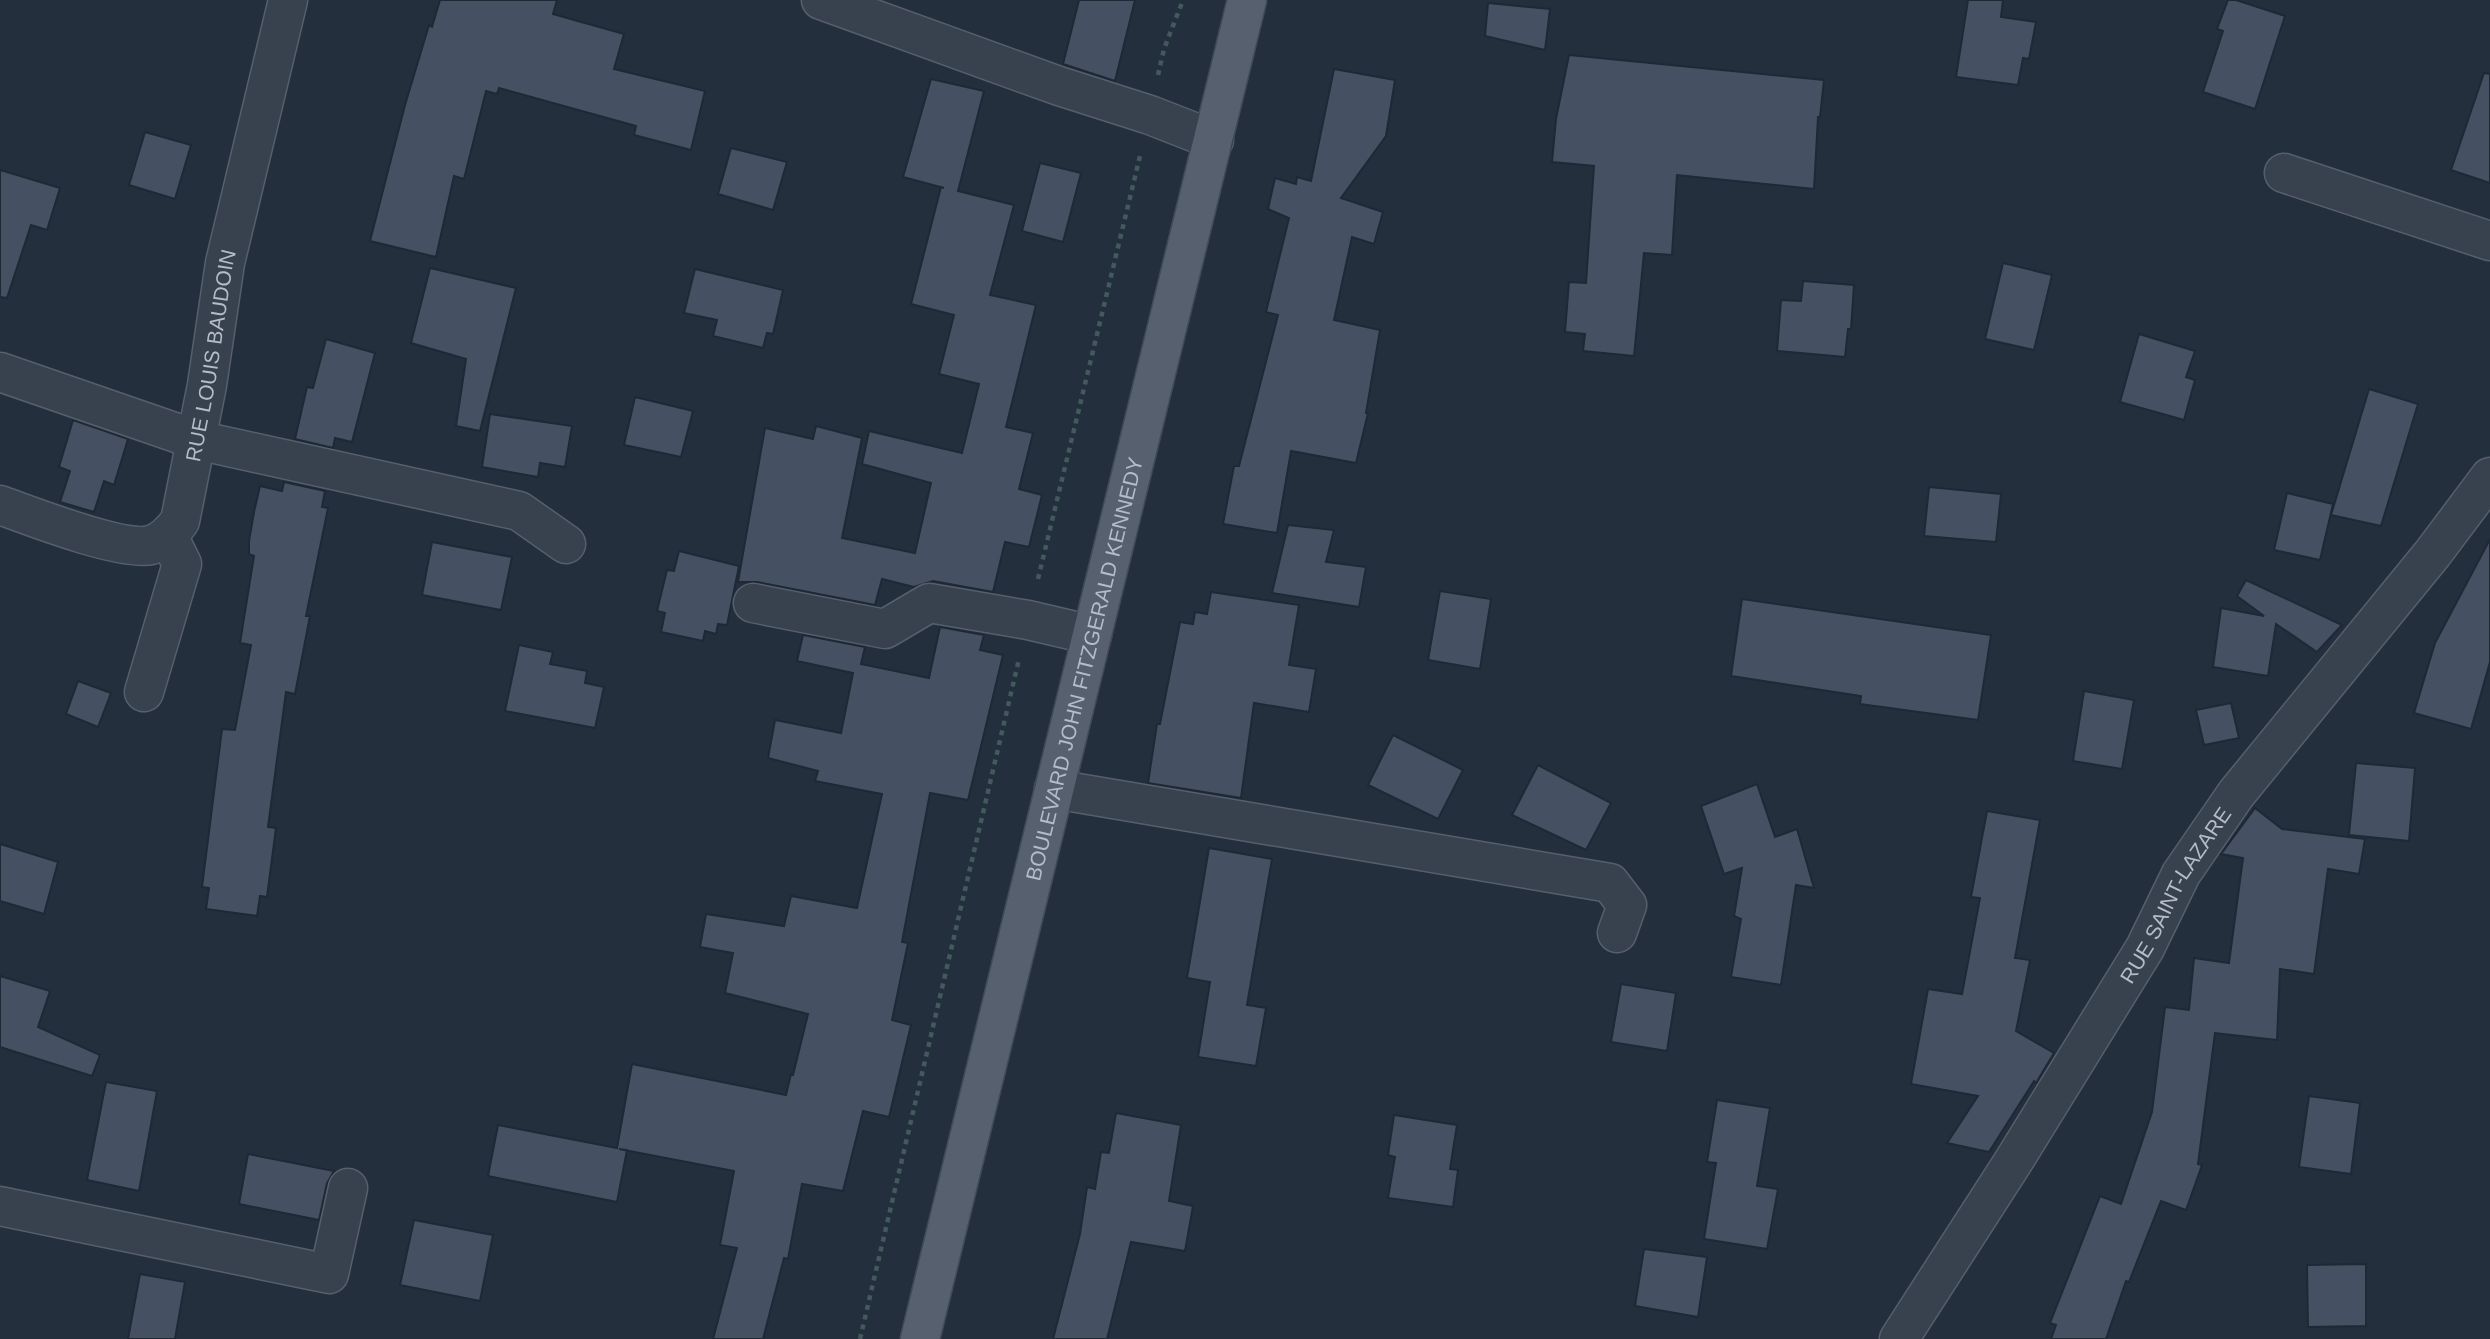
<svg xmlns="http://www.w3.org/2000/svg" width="2490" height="1339" font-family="Helvetica,sans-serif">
  <rect width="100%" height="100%" fill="#242f3e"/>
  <g fill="#455162" stroke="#1f2835" stroke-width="2">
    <path d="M 440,0 L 557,0 L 553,14 L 624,34 L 614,69 L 705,91 L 691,150 L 634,135 L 636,126 L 499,88 L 497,94 L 486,91 L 464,179 L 454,176 L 436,257 L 370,241 L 405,105 L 429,25 L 432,27 Z"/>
    <path d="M 1079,0 L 1135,0 L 1115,81 L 1063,64 Z"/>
    <path d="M 1968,0 L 2003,0 L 2001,17 L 2036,22 L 2029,59 L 2023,58 L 2018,85 L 1956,77 Z"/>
    <path d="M 2228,0 L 2236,0 L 2285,16 L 2255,109 L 2203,92 L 2223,31 L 2217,29 Z"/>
    <path d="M 1488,3 L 1550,9 L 1545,50 L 1485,36 Z"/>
    <path d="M 1569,55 L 1824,80 L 1820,117 L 1818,117 L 1814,189 L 1677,175 L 1672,255 L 1644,253 L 1634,356 L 1583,351 L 1585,334 L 1565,332 L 1569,282 L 1586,283 L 1594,166 L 1552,162 L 1556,119 Z"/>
    <path d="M 1334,69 L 1395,80 L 1386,136 L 1341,198 L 1383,212 L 1374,244 L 1352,237 L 1334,320 L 1380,330 L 1366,413 L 1368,413 L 1356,463 L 1291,451 L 1277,533 L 1223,524 L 1234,466 L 1239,466 L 1278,315 L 1266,312 L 1289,218 L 1268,209 L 1275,178 L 1296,184 L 1297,177 L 1311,181 Z"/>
    <path d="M 2484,73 L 2490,74 L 2490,183 L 2451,170 Z"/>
    <path d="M 931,79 L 984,91 L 958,191 L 1014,205 L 990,295 L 1036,305 L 1006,427 L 1033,433 L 1019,489 L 1042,495 L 1029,547 L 1005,542 L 993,592 L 933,581 L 914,587 L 882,579 L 875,605 L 757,582 L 738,582 L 765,428 L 813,439 L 816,426 L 862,438 L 842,538 L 915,553 L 931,483 L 862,464 L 869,431 L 962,453 L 979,384 L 939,374 L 954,315 L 911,304 L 941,187 L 944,188 L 903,177 Z"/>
    <path d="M 145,132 L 191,145 L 175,199 L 129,185 Z"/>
    <path d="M 731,148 L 787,162 L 773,210 L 718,194 Z"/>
    <path d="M 1040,163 L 1081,173 L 1063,242 L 1022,231 Z"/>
    <path d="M 0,170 L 60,188 L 47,230 L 31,225 L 7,298 L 0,297 Z"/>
    <path d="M 2003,263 L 2052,275 L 2034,350 L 1985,339 Z"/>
    <path d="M 430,268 L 516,288 L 480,431 L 456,426 L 466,359 L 411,343 Z"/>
    <path d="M 695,269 L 783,290 L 773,334 L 767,333 L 763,348 L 713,336 L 717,320 L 684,313 Z"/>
    <path d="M 1803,281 L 1854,285 L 1851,329 L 1848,329 L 1845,357 L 1777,351 L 1781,300 L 1801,301 Z"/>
    <path d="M 2139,334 L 2195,351 L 2186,377 L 2195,380 L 2184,420 L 2120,402 Z"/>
    <path d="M 326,339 L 375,353 L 352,442 L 335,438 L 333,448 L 295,439 L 307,387 L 313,388 Z"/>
    <path d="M 2369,389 L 2418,404 L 2381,526 L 2331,515 Z"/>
    <path d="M 635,397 L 693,411 L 681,457 L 624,445 Z"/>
    <path d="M 490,414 L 572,426 L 565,467 L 540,463 L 538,477 L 482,467 Z"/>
    <path d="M 73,420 L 128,439 L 114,485 L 104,481 L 94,512 L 60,502 L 70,471 L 59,467 Z"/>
    <path d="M 284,482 L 325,491 L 322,507 L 328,508 L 306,616 L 310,616 L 295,694 L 286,692 L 268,827 L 276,828 L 267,897 L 260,896 L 257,916 L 206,909 L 209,888 L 202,887 L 222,729 L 235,730 L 251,645 L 240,643 L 254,556 L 249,554 L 249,541 L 254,512 L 260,486 L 282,491 Z"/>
    <path d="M 1929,487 L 2001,494 L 1996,542 L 1924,536 Z"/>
    <path d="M 2287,493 L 2333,504 L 2320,560 L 2274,550 Z"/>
    <path d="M 1288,525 L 1334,530 L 1326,562 L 1366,567 L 1359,607 L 1272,593 Z"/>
    <path d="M 2490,539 L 2490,662 L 2471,729 L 2414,713 L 2435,643 Z"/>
    <path d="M 432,542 L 512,557 L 501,610 L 422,595 Z"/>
    <path d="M 679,551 L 739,566 L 727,625 L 718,624 L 716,634 L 705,631 L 703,641 L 661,632 L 665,613 L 657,611 L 667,570 L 674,571 Z"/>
    <path d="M 2246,580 L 2342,625 L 2317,652 L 2276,624 L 2268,676 L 2213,667 L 2221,608 L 2264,616 L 2237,596 Z"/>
    <path d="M 1440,591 L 1491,599 L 1480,669 L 1428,660 Z"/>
    <path d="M 1211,592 L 1299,605 L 1289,665 L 1316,669 L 1309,712 L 1254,703 L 1241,798 L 1148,783 L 1157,724 L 1160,724 L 1180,622 L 1193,624 L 1195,612 L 1207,614 Z"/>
    <path d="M 1742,599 L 1991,635 L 1978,720 L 1860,704 L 1861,696 L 1731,676 Z"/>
    <path d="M 940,627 L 984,635 L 980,650 L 1003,655 L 968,800 L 930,793 L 902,942 L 908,943 L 892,1020 L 911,1025 L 889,1117 L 863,1111 L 843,1191 L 802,1184 L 788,1259 L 784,1258 L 763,1339 L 713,1339 L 737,1248 L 720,1245 L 734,1171 L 619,1149 L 627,1150 L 617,1202 L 488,1176 L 498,1125 L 617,1148 L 632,1064 L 786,1095 L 791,1074 L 793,1075 L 808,1014 L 725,993 L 733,953 L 700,947 L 706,914 L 784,926 L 791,896 L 857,908 L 882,794 L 815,781 L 818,771 L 768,758 L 775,720 L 841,733 L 853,673 L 797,661 L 803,635 L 865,647 L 861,664 L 929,678 Z"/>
    <path d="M 519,645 L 553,652 L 550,664 L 587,671 L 585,683 L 604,687 L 595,728 L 505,711 Z"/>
    <path d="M 78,681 L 111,693 L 98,727 L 66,714 Z"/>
    <path d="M 2084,691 L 2134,700 L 2122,769 L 2073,761 Z"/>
    <path d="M 2231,703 L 2239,738 L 2204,745 L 2196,710 Z"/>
    <path d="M 1393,735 L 1463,770 L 1438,819 L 1368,785 Z"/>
    <path d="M 2356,763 L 2415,768 L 2409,841 L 2349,835 Z"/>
    <path d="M 1538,765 L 1611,803 L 1586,850 L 1512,815 Z"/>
    <path d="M 1757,784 L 1775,837 L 1797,829 L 1814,888 L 1796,885 L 1781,985 L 1731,977 L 1741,919 L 1734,916 L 1742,868 L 1724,874 L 1701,806 Z"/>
    <path d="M 2255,808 L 2282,829 L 2365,839 L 2359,874 L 2328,869 L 2314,974 L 2280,969 L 2277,1040 L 2215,1033 L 2198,1164 L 2202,1165 L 2186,1210 L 2161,1201 L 2129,1282 L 2126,1281 L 2106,1339 L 2051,1339 L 2056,1325 L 2050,1323 L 2100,1196 L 2121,1204 L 2152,1112 L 2165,1007 L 2189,1010 L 2194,958 L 2229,963 L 2243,858 L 2221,854 Z"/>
    <path d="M 1987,811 L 2040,820 L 2015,958 L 2030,960 L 2016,1031 L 2054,1053 L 2036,1083 L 2034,1081 L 1989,1152 L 1947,1143 L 1978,1096 L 1911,1084 L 1928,989 L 1962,994 L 1980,898 L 1971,897 Z"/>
    <path d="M 0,844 L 58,862 L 44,914 L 0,901 Z"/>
    <path d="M 1209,848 L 1272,859 L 1247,1005 L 1266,1008 L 1256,1066 L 1198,1057 L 1210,982 L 1187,978 Z"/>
    <path d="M 0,976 L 50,991 L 38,1027 L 100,1055 L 92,1076 L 0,1047 Z"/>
    <path d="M 1621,984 L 1676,993 L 1667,1051 L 1611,1042 Z"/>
    <path d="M 106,1082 L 157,1091 L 139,1191 L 87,1180 Z"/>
    <path d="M 2309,1096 L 2360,1103 L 2351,1174 L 2299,1167 Z"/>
    <path d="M 1717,1100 L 1770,1108 L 1757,1186 L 1778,1189 L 1767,1249 L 1704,1239 L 1716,1163 L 1707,1162 Z"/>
    <path d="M 1116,1113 L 1181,1125 L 1169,1201 L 1193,1206 L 1185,1251 L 1131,1242 L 1107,1339 L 1053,1339 L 1080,1234 L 1087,1187 L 1095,1189 L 1101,1152 L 1109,1153 Z"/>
    <path d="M 1394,1115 L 1457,1125 L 1450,1169 L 1458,1170 L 1453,1207 L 1388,1198 L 1395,1157 L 1388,1155 Z"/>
    <path d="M 248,1154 L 334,1171 L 327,1183 L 319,1220 L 239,1204 Z"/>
    <path d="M 414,1220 L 493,1235 L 480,1301 L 400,1285 Z"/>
    <path d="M 1644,1249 L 1707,1257 L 1698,1317 L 1635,1306 Z"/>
    <path d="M 2366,1264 L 2366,1326 L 2308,1327 L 2307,1265 Z"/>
    <path d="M 140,1274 L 185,1282 L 175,1339 L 128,1339 Z"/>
  </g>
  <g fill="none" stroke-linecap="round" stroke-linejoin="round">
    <g stroke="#565f6c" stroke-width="41">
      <g id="minor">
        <path d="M 821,0 L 1059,86 L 1150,115 L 1214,140"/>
        <path d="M 2284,173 L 2490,241"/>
        <path d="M 0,372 L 197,440 L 519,511 L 566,544"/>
        <path id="s1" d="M 0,505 C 30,516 123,552 151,545 C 164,541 172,532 180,521 L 207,385 L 225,263 L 288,0"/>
        <path d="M 753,603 L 885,629 L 929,603 L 1028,620 L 1092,635"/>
        <path d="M 144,692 L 182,564 L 168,536"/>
        <path d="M 1054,789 L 1610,883 L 1627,905 L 1617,933"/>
        <path d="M 0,1206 L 329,1274 L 348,1188"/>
        <path id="s2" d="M 1899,1339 L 2013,1162 L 2145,948 L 2181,874 L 2236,794 L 2433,553 L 2490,477"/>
      </g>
    </g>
    <g stroke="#414a57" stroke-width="41">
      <g id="major">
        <path id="s3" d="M 920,1339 L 1247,0"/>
      </g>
    </g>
    <g stroke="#44595c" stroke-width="4.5" stroke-dasharray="5 5" stroke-linecap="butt">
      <path d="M 1158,75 L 1164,49 L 1183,0"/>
      <path d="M 1038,579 L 1140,156"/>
      <path d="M 860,1339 L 1019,659"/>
    </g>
    <use href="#minor" stroke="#38414e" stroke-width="38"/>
    <use href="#major" stroke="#56606e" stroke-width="38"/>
  </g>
  <g text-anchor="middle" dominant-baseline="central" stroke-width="5" stroke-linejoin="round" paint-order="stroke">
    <g font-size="21" fill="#b4bcc9" stroke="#1d2633">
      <text stroke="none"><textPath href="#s1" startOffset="364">RUE LOUIS BAUDOIN</textPath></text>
      <text stroke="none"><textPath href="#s3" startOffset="690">BOULEVARD JOHN FITZGERALD KENNEDY</textPath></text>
      <text stroke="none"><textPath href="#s2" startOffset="523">RUE SAINT-LAZARE</textPath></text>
    </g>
  </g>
</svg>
